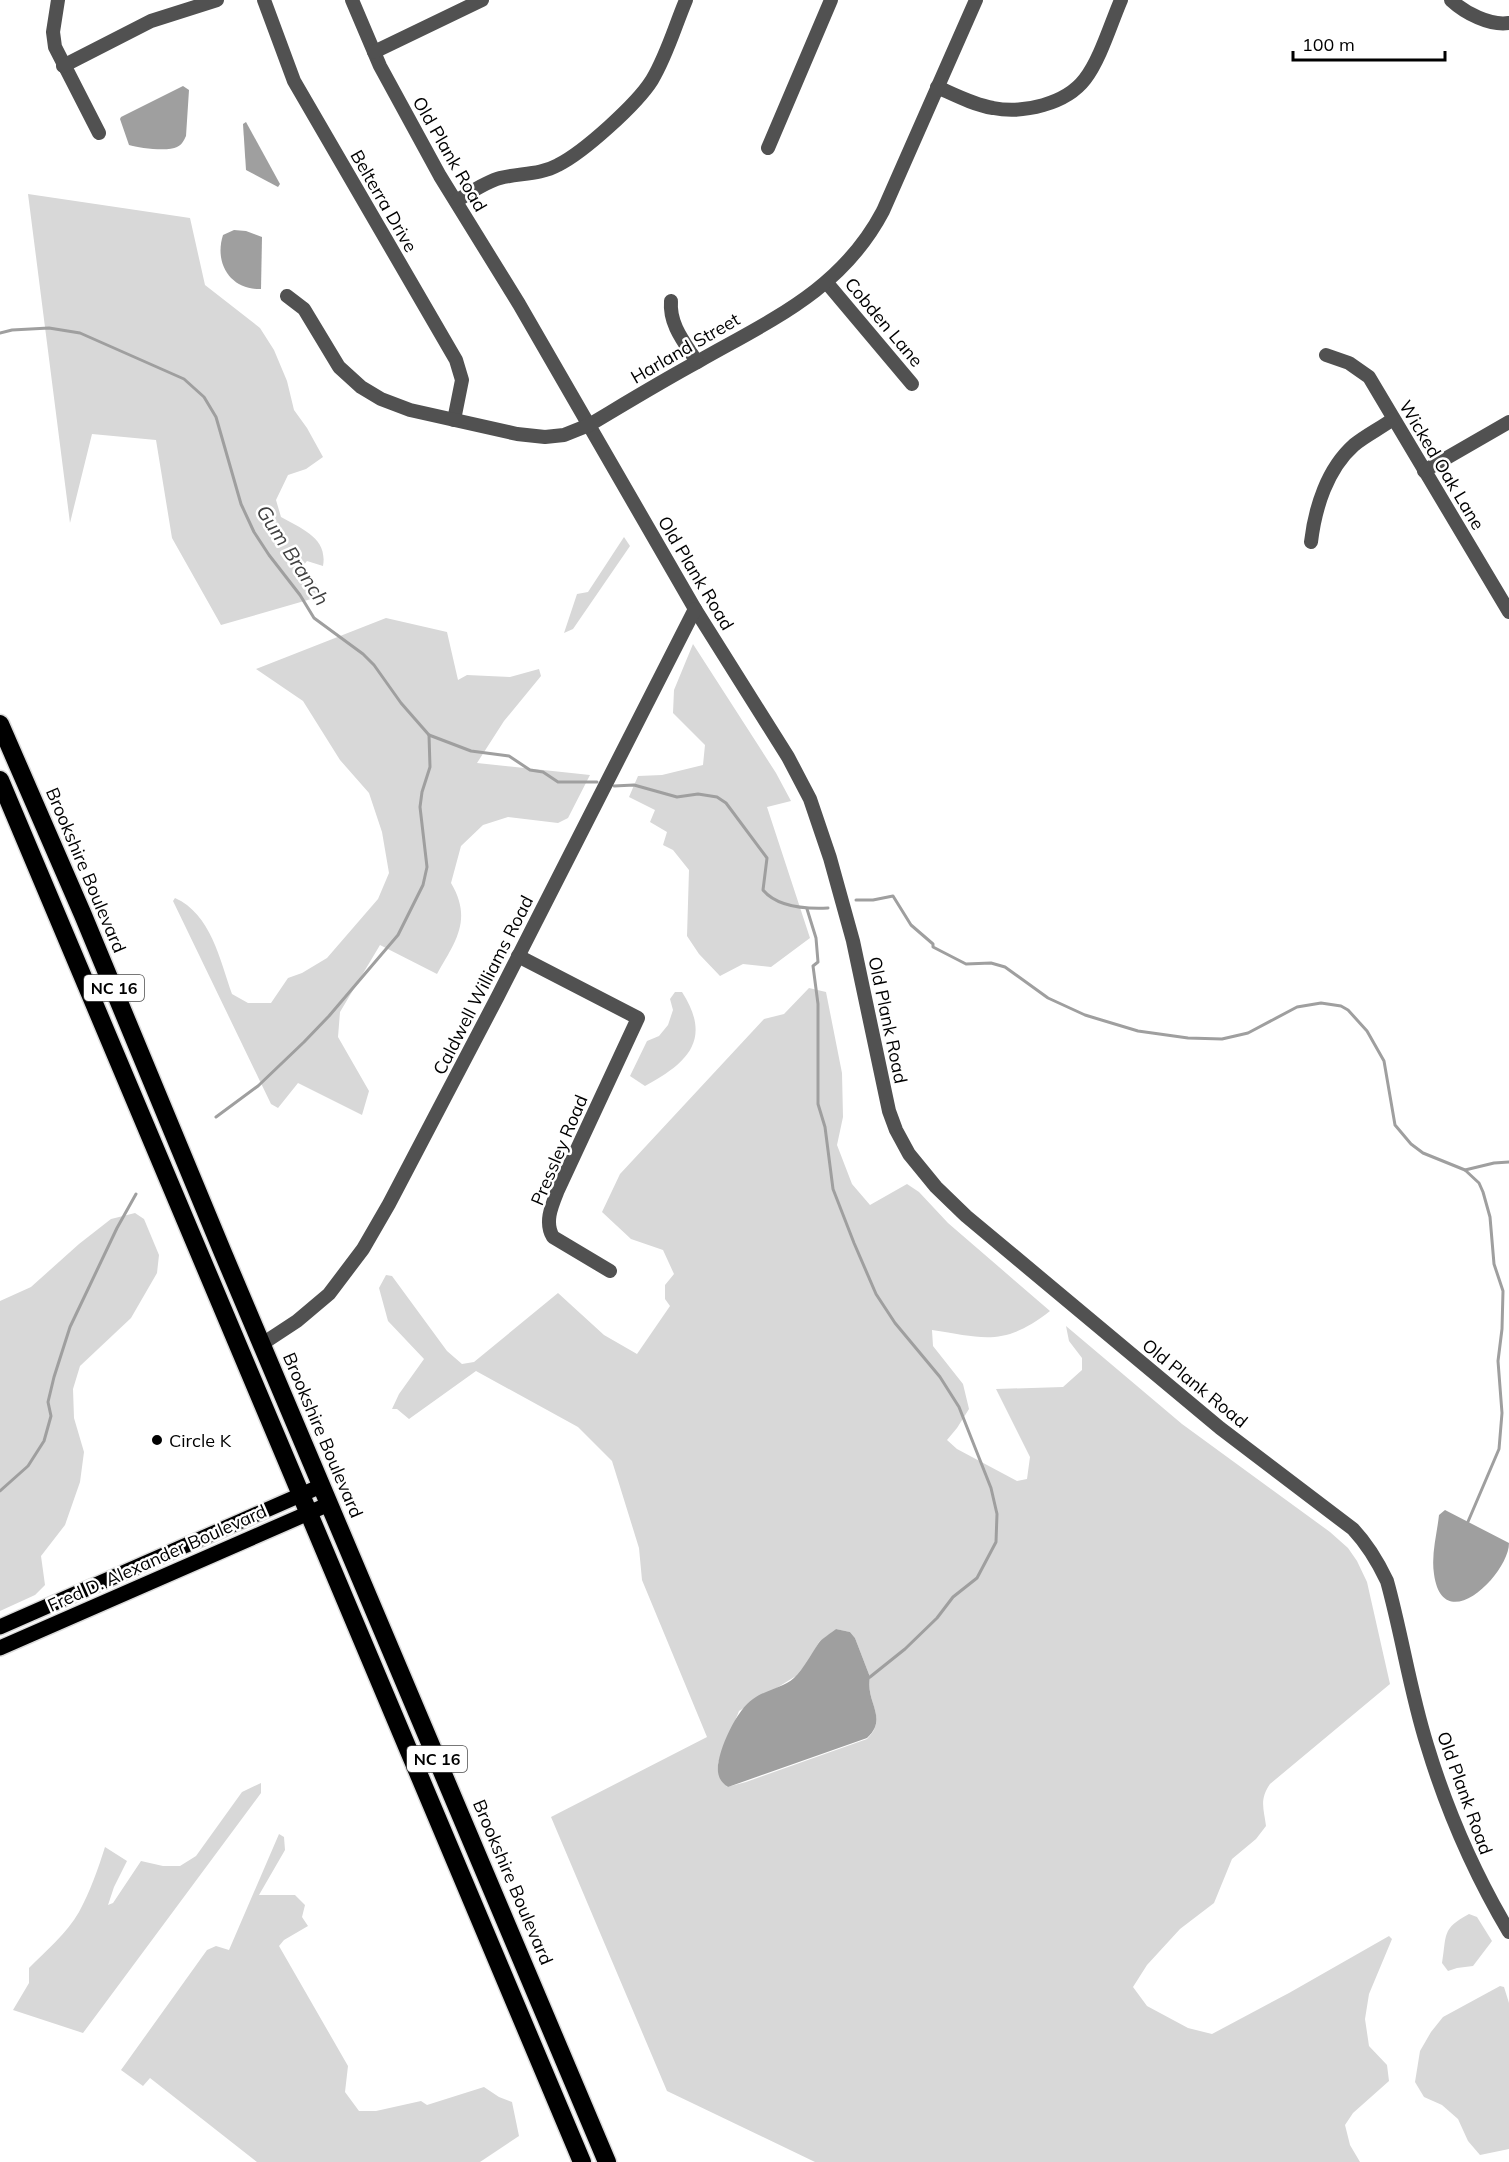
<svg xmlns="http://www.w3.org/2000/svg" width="1509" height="2162" font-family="Mulish,sans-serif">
  <rect width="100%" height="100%" fill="#fff"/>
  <g fill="#d8d8d8" fill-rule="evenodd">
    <path d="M 28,194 L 190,218 L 205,285 L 260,328 L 274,350 L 287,381 L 294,410 L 307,428 L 323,457 L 306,469 L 288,475 L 276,500 L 281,517 C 302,529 328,538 323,566 L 307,561 L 302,567 L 325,595 L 221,625 L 172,538 L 156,440 L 92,434 L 70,523 Z"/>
    <path d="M 624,537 L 630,546 L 573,629 L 564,633 L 577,594 L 588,592 Z"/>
    <path d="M 386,618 L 447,632 L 458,680 L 467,675 L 510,677 L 539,669 L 541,676 L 504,721 L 477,763 L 590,775 L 568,818 L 558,823 L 508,817 L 483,825 L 461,846 L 451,883 C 473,920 455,942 437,974 L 380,945 L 340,1012 L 338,1037 L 369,1091 L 362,1115 L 298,1083 L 278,1108 L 271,1104 L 173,901 L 175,898 C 211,914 220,960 232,994 L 248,1003 L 271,1003 L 288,978 L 302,973 L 327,958 L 378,899 L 389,873 L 382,832 L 369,793 L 340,760 L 303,701 L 256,669 Z"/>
    <path d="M 693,644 L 776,773 L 791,801 L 767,807 L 810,938 L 771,967 L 743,964 L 720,976 L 699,954 L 687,936 L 689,870 L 673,850 L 663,845 L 667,832 L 650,822 L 655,810 L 629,797 L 638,776 L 662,775 L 703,765 L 705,745 L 673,713 L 674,690 Z"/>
    <path d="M 809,988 L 826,992 L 842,1073 L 843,1117 L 837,1145 L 852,1184 L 870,1205 L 907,1184 L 919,1192 L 948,1223 L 1050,1311 C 1004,1347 984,1338 932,1330 L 933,1346 L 963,1384 L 969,1409 L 957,1428 L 947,1440 L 957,1449 L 1017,1481 L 1027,1479 L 1030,1457 L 996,1389 L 1063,1387 L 1082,1370 L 1082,1358 L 1069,1341 L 1066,1326 L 1182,1424 L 1330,1532 L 1348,1548 L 1357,1561 L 1367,1582 L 1390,1684 L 1270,1784 C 1259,1800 1264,1809 1266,1826 L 1256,1839 L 1232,1859 L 1214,1903 L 1180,1929 L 1147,1965 L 1133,1987 L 1147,2006 L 1188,2028 L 1212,2034 L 1289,1993 L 1389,1936 L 1392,1939 L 1369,1994 L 1365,2019 L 1369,2046 L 1387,2065 L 1389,2081 L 1353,2113 L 1345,2125 L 1350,2145 L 1360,2162 L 1376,2162 L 815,2162 L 667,2091 L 551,1817 L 707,1737 L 642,1580 L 639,1548 L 612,1461 L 578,1427 L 476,1371 L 409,1419 L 397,1409 L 392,1409 L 399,1394 L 424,1359 L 388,1321 L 379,1288 L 386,1275 L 392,1276 L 447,1351 L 462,1364 L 474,1362 L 558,1293 L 604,1335 L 637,1354 L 670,1306 L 665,1299 L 665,1285 L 674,1274 L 663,1250 L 631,1239 L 602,1212 L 620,1174 L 764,1019 L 784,1014 ZM 836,1629 L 850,1632 L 855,1638 L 870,1677 C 865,1702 889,1718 867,1739 L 746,1782 L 727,1787 L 718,1763 L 739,1711 L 796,1676 L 808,1662 L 819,1642 Z"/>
    <path d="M 675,992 L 682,992 C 713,1040 687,1063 645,1086 L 630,1076 L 647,1041 L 659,1036 L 668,1025 L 673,1010 L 670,999 Z"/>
    <path d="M 135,1213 L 144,1219 L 159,1255 L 157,1273 L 131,1318 L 80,1366 L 73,1389 L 74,1418 L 84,1452 L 80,1482 L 65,1525 L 41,1556 L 45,1585 L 35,1595 L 0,1611 L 0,1301 L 31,1287 L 79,1244 L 111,1219 Z"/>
    <path d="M 261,1783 L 261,1793 L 83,2033 L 13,2010 L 29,1983 L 29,1968 C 46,1951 67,1933 79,1912 C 90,1892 98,1869 105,1847 L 127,1861 L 114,1887 L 108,1905 L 113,1903 L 141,1861 L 163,1866 L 180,1866 L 196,1856 L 242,1792 Z"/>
    <path d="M 279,1834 L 284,1837 L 285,1850 L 259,1895 L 295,1895 L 305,1905 L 302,1917 L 308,1926 L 284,1940 L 279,1946 L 348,2066 L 345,2092 L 359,2111 L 376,2111 L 421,2101 L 427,2105 L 484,2087 L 499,2097 L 512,2102 L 519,2136 L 480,2162 L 257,2162 L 150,2078 L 143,2086 L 121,2070 L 207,1950 L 216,1946 L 229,1950 Z"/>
    <path d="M 1469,1914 L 1477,1917 L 1492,1941 L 1473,1966 L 1457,1968 L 1448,1971 L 1442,1963 C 1447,1935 1441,1929 1469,1914 Z"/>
    <path d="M 1500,1986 L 1504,1987 L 1509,2003 L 1509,2149 L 1480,2155 L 1468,2141 L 1458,2119 L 1442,2105 L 1424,2097 L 1415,2082 L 1420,2051 L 1431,2032 L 1443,2017 Z"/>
  </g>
  <g fill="#9f9f9f">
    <path d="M 183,86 L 189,90 L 186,136 C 184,140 182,145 177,147 C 168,152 139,148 129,145 L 120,119 L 121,117 Z"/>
    <path d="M 246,122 L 280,184 L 278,187 L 246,170 L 243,124 Z"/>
    <path d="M 234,230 L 246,231 L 262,237 L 261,289 C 230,290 214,263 223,235 Z"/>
    <path d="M 1445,1510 L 1509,1543 C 1509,1574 1443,1639 1434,1574 C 1431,1554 1437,1534 1439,1515 Z"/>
    <path d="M 836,1629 L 850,1632 L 855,1638 L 870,1677 C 865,1702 889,1718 867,1738 L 728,1787 C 722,1783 719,1779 718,1772 C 716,1753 737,1709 753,1699 C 765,1690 783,1688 794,1678 C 804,1668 810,1656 818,1644 C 822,1638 830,1634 836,1629 Z"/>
  </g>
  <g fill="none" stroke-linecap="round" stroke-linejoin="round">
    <g stroke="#9f9f9f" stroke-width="3">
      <path d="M 0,333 L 12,330 L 49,328 L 80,333 L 184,379 L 204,397 L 216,417 L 241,504 L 254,532 L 269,555 L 300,595 L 314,618 L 363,654 L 374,665 L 401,703 L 429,735 L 471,751 L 509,756 L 530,770 L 543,772 L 558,782 L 597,782"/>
      <path d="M 614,786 L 634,785 L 677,797 L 698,794 L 717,797 L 726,803 L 767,858 L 763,890 C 778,908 807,909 828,908"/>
      <path d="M 856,900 L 873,900 L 893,896 L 911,925 L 933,944 L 933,947 L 966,964 L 991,963 L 1005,967 L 1048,998 L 1085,1015 L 1138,1031 L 1188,1038 L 1222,1039 L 1248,1033 L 1297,1007 L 1321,1003 L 1341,1006 L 1348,1010 L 1367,1031 L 1384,1061 L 1395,1125 L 1411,1144 L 1423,1153 L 1465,1170 L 1479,1183 L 1483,1192 L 1490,1217 L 1494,1264 L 1503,1291 L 1502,1329 L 1498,1361 L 1502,1413 L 1499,1449 L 1467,1524"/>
      <path d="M 807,909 L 816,938 L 818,962 L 813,966 L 818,1004 L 818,1104 L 825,1127 L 833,1189 L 854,1243 L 876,1294 L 895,1323 L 940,1377 L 959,1407 L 991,1488 L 997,1514 L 996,1542 L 977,1578 L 953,1597 L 937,1618 L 905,1649 L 870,1677 L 867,1678"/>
      <path d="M 216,1117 L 258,1086 L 304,1042 L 329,1016 L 398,935 L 423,885 L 427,867 L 420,807 L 422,792 L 430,767 L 429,735"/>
      <path d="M 1465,1170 L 1494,1163 L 1509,1162"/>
      <path d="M 0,1491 L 28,1466 L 44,1441 L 51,1416 L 48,1402 L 54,1377 L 70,1327 L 117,1228 L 136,1194"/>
    </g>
    <g stroke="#dbdbdb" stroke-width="18">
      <g id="major">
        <path d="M 0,1627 L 321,1486"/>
        <path d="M 0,1648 L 329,1504"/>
      </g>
    </g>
    <g stroke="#dbdbdb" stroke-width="21">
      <g id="highway">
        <path d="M 0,724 L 83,915 L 223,1253 L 607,2162"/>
        <path d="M 0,780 L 582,2162"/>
      </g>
    </g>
    <g stroke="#515151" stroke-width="14">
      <path d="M 58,0 L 53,32 L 55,47 L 99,133"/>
      <path d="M 264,0 L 294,81 L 456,360 L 462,380 L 454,420"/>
      <path d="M 352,0 L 380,66 L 440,176 L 519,304 L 695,609 L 788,757 L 810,799 L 830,858 L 853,941 L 889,1111 L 896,1130 L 909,1154 L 936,1187 L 966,1216 L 1220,1428 L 1353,1529 C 1368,1545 1378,1562 1387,1581 C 1402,1635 1410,1691 1427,1745 C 1447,1811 1474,1873 1509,1932"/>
      <path d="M 1451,0 C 1465,13 1490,26 1509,23"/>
      <path d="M 374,52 L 482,0"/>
      <path d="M 63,66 L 151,21 L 217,0"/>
      <path d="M 937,87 C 955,95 974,105 993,108 C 1023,114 1066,104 1085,79 C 1100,60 1111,23 1121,0"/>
      <path d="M 768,148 L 831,0"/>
      <path d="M 456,201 C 470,193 485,182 500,178 C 519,173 540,175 558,165 C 584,152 637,104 652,80 C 667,55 675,26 686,0"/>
      <path d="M 827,283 L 912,384"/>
      <path d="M 287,296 L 304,309 L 339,367 L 361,387 L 381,399 L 410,410 L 517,434 L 545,437 L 564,435 L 589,425 C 626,403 662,381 699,361 C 773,319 842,289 883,211 L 976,0"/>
      <path d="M 671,301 C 669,325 685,343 697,362"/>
      <path d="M 1326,355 L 1349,363 L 1369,377 L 1509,612"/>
      <path d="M 1424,471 L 1509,422"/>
      <path d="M 1311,542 C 1315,508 1327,469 1354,445 C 1366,435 1381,428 1393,419"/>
      <path d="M 518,956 L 638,1018 L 558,1190 C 552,1205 544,1222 553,1237 L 610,1271"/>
      <path d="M 262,1344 L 297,1321 L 329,1294 L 363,1249 L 389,1204 L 498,996 L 695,609"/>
    </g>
    <use href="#major" stroke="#000" stroke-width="15"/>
    <use href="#highway" stroke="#000" stroke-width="18"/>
  </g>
  <circle fill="#000" stroke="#fff" stroke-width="2" cx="157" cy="1440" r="6"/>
  <g text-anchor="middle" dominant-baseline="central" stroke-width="5" stroke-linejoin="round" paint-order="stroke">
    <g fill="#fff" stroke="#4c4c4c" stroke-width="1.5">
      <rect x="84" y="975" width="60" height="26" rx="4.5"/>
      <rect x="407" y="1746" width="60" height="26" rx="4.5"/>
    </g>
    <g font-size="16" font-weight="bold" fill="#000">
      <text x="114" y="988">NC 16</text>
      <text x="437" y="1759">NC 16</text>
    </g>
    <g font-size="18" fill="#000" stroke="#fff">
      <text transform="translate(450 154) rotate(60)">Old Plank Road</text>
      <text transform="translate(384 201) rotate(60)">Belterra Drive</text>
      <text transform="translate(884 322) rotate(50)">Cobden Lane</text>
      <text transform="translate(685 348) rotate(-30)">Harland Street</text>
      <text transform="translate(1442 465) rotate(59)">Wicked Oak Lane</text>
      <text transform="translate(696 573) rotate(59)">Old Plank Road</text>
      <text transform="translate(86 870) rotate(67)">Brookshire Boulevard</text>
      <text transform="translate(483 985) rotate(-63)">Caldwell Williams Road</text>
      <text transform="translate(888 1020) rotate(78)">Old Plank Road</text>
      <text transform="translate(559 1150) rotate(-67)">Pressley Road</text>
      <text transform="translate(1195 1383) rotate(39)">Old Plank Road</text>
      <text transform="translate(323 1435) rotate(67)">Brookshire Boulevard</text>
      <text transform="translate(157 1558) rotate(-24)">Fred D. Alexander Boulevard</text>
      <text transform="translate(1465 1793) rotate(70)">Old Plank Road</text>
      <text transform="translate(513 1882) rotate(67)">Brookshire Boulevard</text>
    </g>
    <g font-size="18" fill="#000" stroke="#fff" text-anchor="start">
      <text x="169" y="1440">Circle K</text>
    </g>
    <g font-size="20" font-style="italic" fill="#404040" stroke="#fff">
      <text transform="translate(293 555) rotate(57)">Gum Branch</text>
    </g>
  </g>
  <path d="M1293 51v9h152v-9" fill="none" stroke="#000000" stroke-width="3"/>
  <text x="1302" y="51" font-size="18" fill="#000000" stroke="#ffffff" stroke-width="4.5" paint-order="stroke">100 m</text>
</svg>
